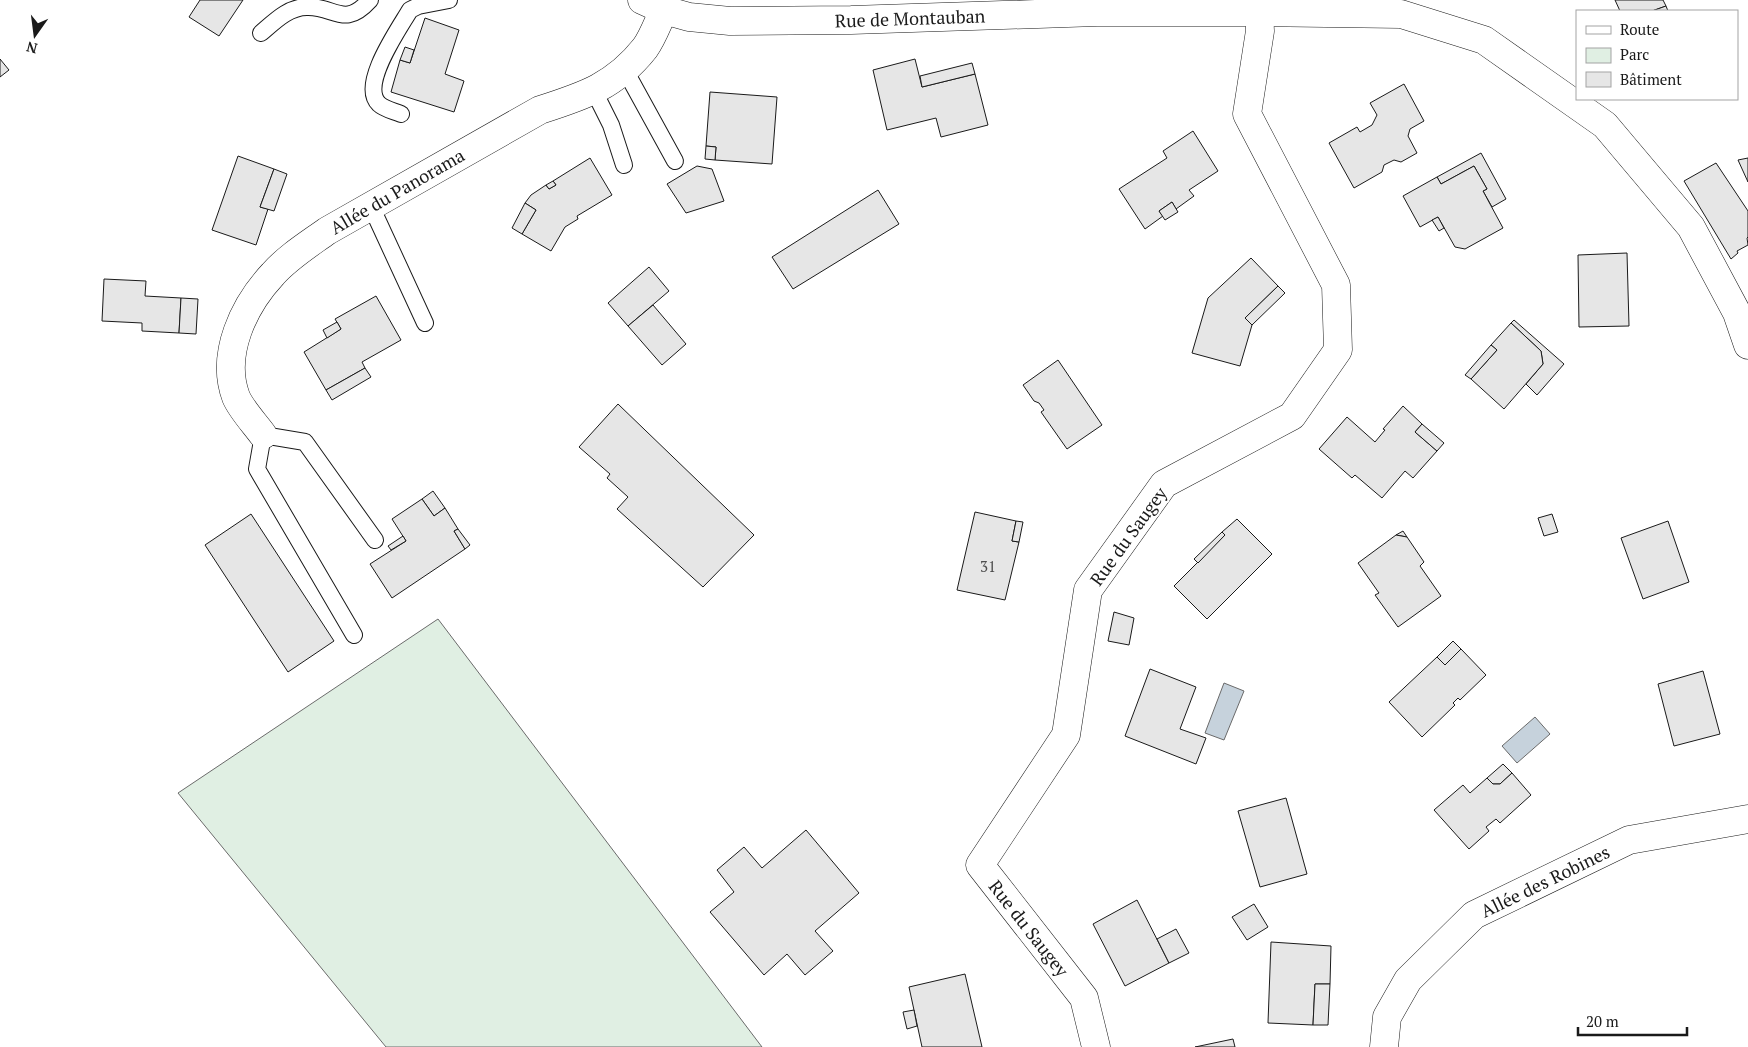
<svg xmlns="http://www.w3.org/2000/svg" width="1748" height="1047" font-family="'PT Serif',serif">
  <rect width="100%" height="100%" fill="#fff"/>
  <path fill="#e0efe3" stroke="#6a6a6a" d="M 438,619 L 762,1047 L 386,1047 L 178,793 Z"/>
  <g fill="#c6d2dc" stroke="#6a6a6a">
    <path d="M 1224,683 L 1244,691 L 1224,740 L 1205,733 Z"/>
    <path d="M 1535,717 L 1550,734 L 1517,763 L 1502,746 Z"/>
  </g>
  <g fill="#e6e6e6" stroke="#1a1a1a">
    <path d="M 200,0 L 243,0 L 219,36 L 189,17 Z"/>
    <path d="M 1615,0 L 1663,0 L 1666,6 L 1652,11 L 1620,11 Z"/>
    <path d="M 1666,6 L 1668,11 L 1652,11 Z"/>
    <path d="M 425,18 L 459,30 L 445,74 L 464,81 L 454,112 L 391,92 L 400,60 L 410,63 Z"/>
    <path d="M 405,47 L 414,50 L 410,63 L 400,60 Z"/>
    <path d="M 0,59 L 9,70 L 0,77 Z"/>
    <path d="M 915,59 L 922,87 L 975,74 L 988,125 L 941,137 L 936,118 L 887,130 L 873,70 Z"/>
    <path d="M 972,63 L 975,74 L 922,87 L 920,76 Z"/>
    <path d="M 1404,84 L 1424,121 L 1410,129 L 1408,136 L 1417,153 L 1401,162 L 1394,160 L 1384,165 L 1382,172 L 1354,188 L 1329,143 L 1357,127 L 1360,132 L 1372,125 L 1377,115 L 1370,103 Z"/>
    <path d="M 710,92 L 777,97 L 772,164 L 715,160 L 716,147 L 706,146 Z"/>
    <path d="M 1193,131 L 1218,171 L 1189,190 L 1194,196 L 1176,209 L 1172,202 L 1159,211 L 1163,216 L 1145,229 L 1119,189 L 1167,158 L 1163,151 Z"/>
    <path d="M 706,146 L 716,147 L 715,160 L 705,159 Z"/>
    <path d="M 1481,153 L 1506,199 L 1492,207 L 1483,191 L 1487,189 L 1474,166 L 1441,184 L 1437,177 Z"/>
    <path d="M 238,156 L 274,169 L 260,207 L 268,209 L 256,245 L 212,230 Z"/>
    <path d="M 590,158 L 612,195 L 577,216 L 578,219 L 565,227 L 551,251 L 522,234 L 536,210 L 525,203 L 531,195 L 546,185 L 549,189 L 556,185 L 553,181 Z"/>
    <path d="M 1748,158 L 1748,182 L 1738,160 Z"/>
    <path d="M 1716,163 L 1748,211 L 1748,237 L 1747,238 L 1748,245 L 1737,251 L 1738,253 L 1731,259 L 1684,181 Z"/>
    <path d="M 697,166 L 712,169 L 724,201 L 686,213 L 667,184 Z"/>
    <path d="M 1474,166 L 1487,189 L 1483,191 L 1503,228 L 1465,249 L 1455,247 L 1438,217 L 1420,227 L 1403,196 L 1437,177 L 1441,184 Z"/>
    <path d="M 274,169 L 287,174 L 274,211 L 260,207 Z"/>
    <path d="M 553,181 L 556,185 L 549,189 L 546,185 Z"/>
    <path d="M 878,190 L 899,224 L 793,289 L 772,257 Z"/>
    <path d="M 1172,202 L 1178,212 L 1165,220 L 1159,211 Z"/>
    <path d="M 525,203 L 536,210 L 522,234 L 512,228 Z"/>
    <path d="M 1438,217 L 1444,228 L 1439,231 L 1432,220 Z"/>
    <path d="M 1627,253 L 1629,326 L 1579,327 L 1578,255 Z"/>
    <path d="M 1251,258 L 1278,286 L 1245,318 L 1252,325 L 1240,366 L 1192,353 L 1208,298 Z"/>
    <path d="M 649,267 L 669,291 L 628,326 L 608,303 Z"/>
    <path d="M 104,279 L 146,281 L 145,296 L 181,298 L 179,333 L 142,331 L 142,323 L 102,321 Z"/>
    <path d="M 1278,286 L 1285,293 L 1252,325 L 1245,318 Z"/>
    <path d="M 376,296 L 401,340 L 362,362 L 365,368 L 326,390 L 304,352 L 341,329 L 335,319 Z"/>
    <path d="M 181,298 L 198,299 L 196,334 L 179,333 Z"/>
    <path d="M 653,305 L 686,344 L 662,365 L 628,326 Z"/>
    <path d="M 1514,320 L 1564,364 L 1537,395 L 1526,384 L 1543,364 L 1541,351 L 1511,323 Z"/>
    <path d="M 337,322 L 341,329 L 327,338 L 323,330 Z"/>
    <path d="M 1511,323 L 1541,351 L 1543,364 L 1504,409 L 1471,379 L 1497,350 L 1491,345 Z"/>
    <path d="M 1491,345 L 1497,350 L 1471,379 L 1465,375 Z"/>
    <path d="M 1058,360 L 1102,425 L 1067,449 L 1041,412 L 1044,410 L 1039,403 L 1034,401 L 1023,385 Z"/>
    <path d="M 365,368 L 371,377 L 332,400 L 326,390 Z"/>
    <path d="M 618,404 L 754,535 L 703,587 L 617,509 L 628,497 L 607,478 L 610,474 L 579,447 Z"/>
    <path d="M 1403,406 L 1422,424 L 1415,432 L 1437,451 L 1413,478 L 1405,471 L 1382,498 L 1355,475 L 1352,478 L 1319,449 L 1347,417 L 1375,442 L 1385,430 L 1383,429 Z"/>
    <path d="M 1422,424 L 1444,443 L 1437,451 L 1415,432 Z"/>
    <path d="M 433,491 L 445,508 L 434,516 L 422,499 Z"/>
    <path d="M 422,499 L 434,516 L 445,508 L 458,529 L 454,531 L 465,549 L 392,598 L 370,564 L 406,541 L 392,519 Z"/>
    <path d="M 975,512 L 1016,521 L 1012,541 L 1019,542 L 1005,600 L 957,590 Z"/>
    <path d="M 251,514 L 334,641 L 288,672 L 205,545 Z"/>
    <path d="M 1552,514 L 1558,532 L 1544,536 L 1538,518 Z"/>
    <path d="M 1237,519 L 1272,554 L 1207,619 L 1174,586 L 1225,535 L 1222,532 Z"/>
    <path d="M 1016,521 L 1023,522 L 1019,542 L 1012,541 Z"/>
    <path d="M 1668,521 L 1689,582 L 1643,599 L 1621,538 Z"/>
    <path d="M 458,529 L 470,545 L 465,549 L 454,531 Z"/>
    <path d="M 1403,531 L 1407,537 L 1396,535 Z"/>
    <path d="M 1222,532 L 1225,535 L 1198,563 L 1194,559 Z"/>
    <path d="M 1396,535 L 1407,537 L 1424,562 L 1420,566 L 1441,596 L 1398,627 L 1375,595 L 1379,593 L 1358,563 Z"/>
    <path d="M 403,536 L 406,541 L 391,550 L 388,546 Z"/>
    <path d="M 1114,612 L 1134,618 L 1129,645 L 1108,641 Z"/>
    <path d="M 1453,641 L 1461,649 L 1445,665 L 1437,657 Z"/>
    <path d="M 1461,649 L 1486,675 L 1460,700 L 1458,698 L 1453,703 L 1455,705 L 1422,737 L 1389,702 L 1437,657 L 1445,665 Z"/>
    <path d="M 1150,669 L 1196,687 L 1180,729 L 1206,738 L 1196,764 L 1125,736 Z"/>
    <path d="M 1703,671 L 1720,734 L 1674,746 L 1658,684 Z"/>
    <path d="M 1503,764 L 1512,773 L 1500,784 L 1493,784 L 1487,778 Z"/>
    <path d="M 1512,773 L 1531,795 L 1500,823 L 1496,819 L 1486,827 L 1489,831 L 1469,849 L 1434,810 L 1463,785 L 1470,793 L 1487,778 L 1493,784 L 1500,784 Z"/>
    <path d="M 1286,798 L 1307,874 L 1260,887 L 1238,811 Z"/>
    <path d="M 806,830 L 859,893 L 815,931 L 833,951 L 805,975 L 787,954 L 764,975 L 710,912 L 734,892 L 717,870 L 744,847 L 762,868 Z"/>
    <path d="M 1137,900 L 1169,963 L 1125,986 L 1093,924 Z"/>
    <path d="M 1254,904 L 1268,927 L 1247,940 L 1232,917 Z"/>
    <path d="M 1176,929 L 1189,953 L 1169,963 L 1157,939 Z"/>
    <path d="M 1271,942 L 1331,946 L 1330,984 L 1315,984 L 1313,1025 L 1268,1023 Z"/>
    <path d="M 965,974 L 982,1047 L 922,1047 L 909,987 Z"/>
    <path d="M 1315,984 L 1330,984 L 1328,1025 L 1313,1025 Z"/>
    <path d="M 914,1010 L 917,1026 L 907,1029 L 903,1012 Z"/>
    <path d="M 1233,1039 L 1235,1047 L 1195,1047 Z"/>
  </g>
  <g fill="none" stroke-linecap="round" stroke-linejoin="round">
    <g stroke="#1a1a1a" stroke-width="18">
      <g id="service">
        <path d="M 261,33 C 274,22 288,7 307,7 C 335,6 344,29 370,0"/>
        <path d="M 625,70 L 675,161"/>
        <path d="M 594,91 L 611,125 L 624,165"/>
        <path d="M 401,114 C 394,111 384,109 379,104 C 359,85 399,29 410,10 L 418,6 L 449,0"/>
        <path d="M 371,206 L 425,323"/>
        <path d="M 354,635 L 257,469 L 263,435 L 305,442 L 375,540"/>
      </g>
    </g>
    <g stroke="#1a1a1a" stroke-width="29">
      <g id="minor">
        <path d="M 642,0 L 664,10 L 689,17 L 730,21 L 851,20 L 1097,12 L 1259,12 L 1401,14 L 1484,40 L 1605,125 L 1691,227 L 1737,313 L 1748,345"/>
        <path d="M 263,435 C 255,424 241,409 236,397 C 220,354 244,305 273,274 C 288,257 309,244 327,231 L 540,110 C 584,96 615,86 645,48 C 653,37 658,22 664,10"/>
        <path d="M 1096,1047 L 1084,998 L 980,865 L 1066,735 L 1088,590 L 1164,484 L 1292,416 L 1338,350 L 1336,285 L 1247,114 L 1260,31 L 1259,12"/>
        <path d="M 1384,1047 L 1387,1017 L 1408,980 L 1474,915 L 1629,840 L 1748,819"/>
      </g>
    </g>
    <use href="#service" stroke="#fff" stroke-width="16"/>
    <use href="#minor" stroke="#fff" stroke-width="28"/>
  </g>
  <g text-anchor="middle" dominant-baseline="central" stroke-width="4" stroke-linejoin="round" paint-order="stroke">
    <g font-size="15" fill="#4d4d4d">
      <text x="988" y="566">31</text>
    </g>
    <g font-size="18" fill="#1a1a1a" stroke="#fff">
      <text transform="translate(910 18) rotate(-2)">Rue de Montauban</text>
      <text transform="translate(397 191) rotate(-30)">Allée du Panorama</text>
      <text transform="translate(1128 536) rotate(-54)">Rue du Saugey</text>
      <text transform="translate(1545 881) rotate(-26)">Allée des Robines</text>
      <text transform="translate(1029 928) rotate(52)">Rue du Saugey</text>
    </g>
  </g>
  <rect x="1576" y="10" width="162" height="90" fill="#ffffff" stroke="#a3a3a3"/>
  <rect x="1586" y="26" width="25" height="8" fill="#ffffff" stroke="#a3a3a3"/>
  <text x="1620" y="35" font-size="15" fill="#1a1a1a">Route</text>
  <rect x="1586" y="48" width="25" height="15" fill="#e0efe3" stroke="#a3a3a3"/>
  <text x="1620" y="60" font-size="15" fill="#1a1a1a">Parc</text>
  <rect x="1586" y="72" width="25" height="15" fill="#e6e6e6" stroke="#a3a3a3"/>
  <text x="1620" y="85" font-size="15" fill="#1a1a1a">Bâtiment</text>
  <g transform="translate(35 35) rotate(194)" stroke="#ffffff" stroke-width="4" paint-order="stroke">
  <path d="M0-4L9 19L0 12L-9 19Z" fill="#1a1a1a"/>
  <text y="-8" font-size="14" font-weight="bold" text-anchor="middle" fill="#1a1a1a">N</text>
  </g>
  <path d="M1578 1027v8h109v-8" fill="none" stroke="#1a1a1a" stroke-width="2.5"/>
  <text x="1586" y="1027" font-size="15" fill="#1a1a1a" stroke="#ffffff" stroke-width="4" paint-order="stroke">20 m</text>
</svg>
